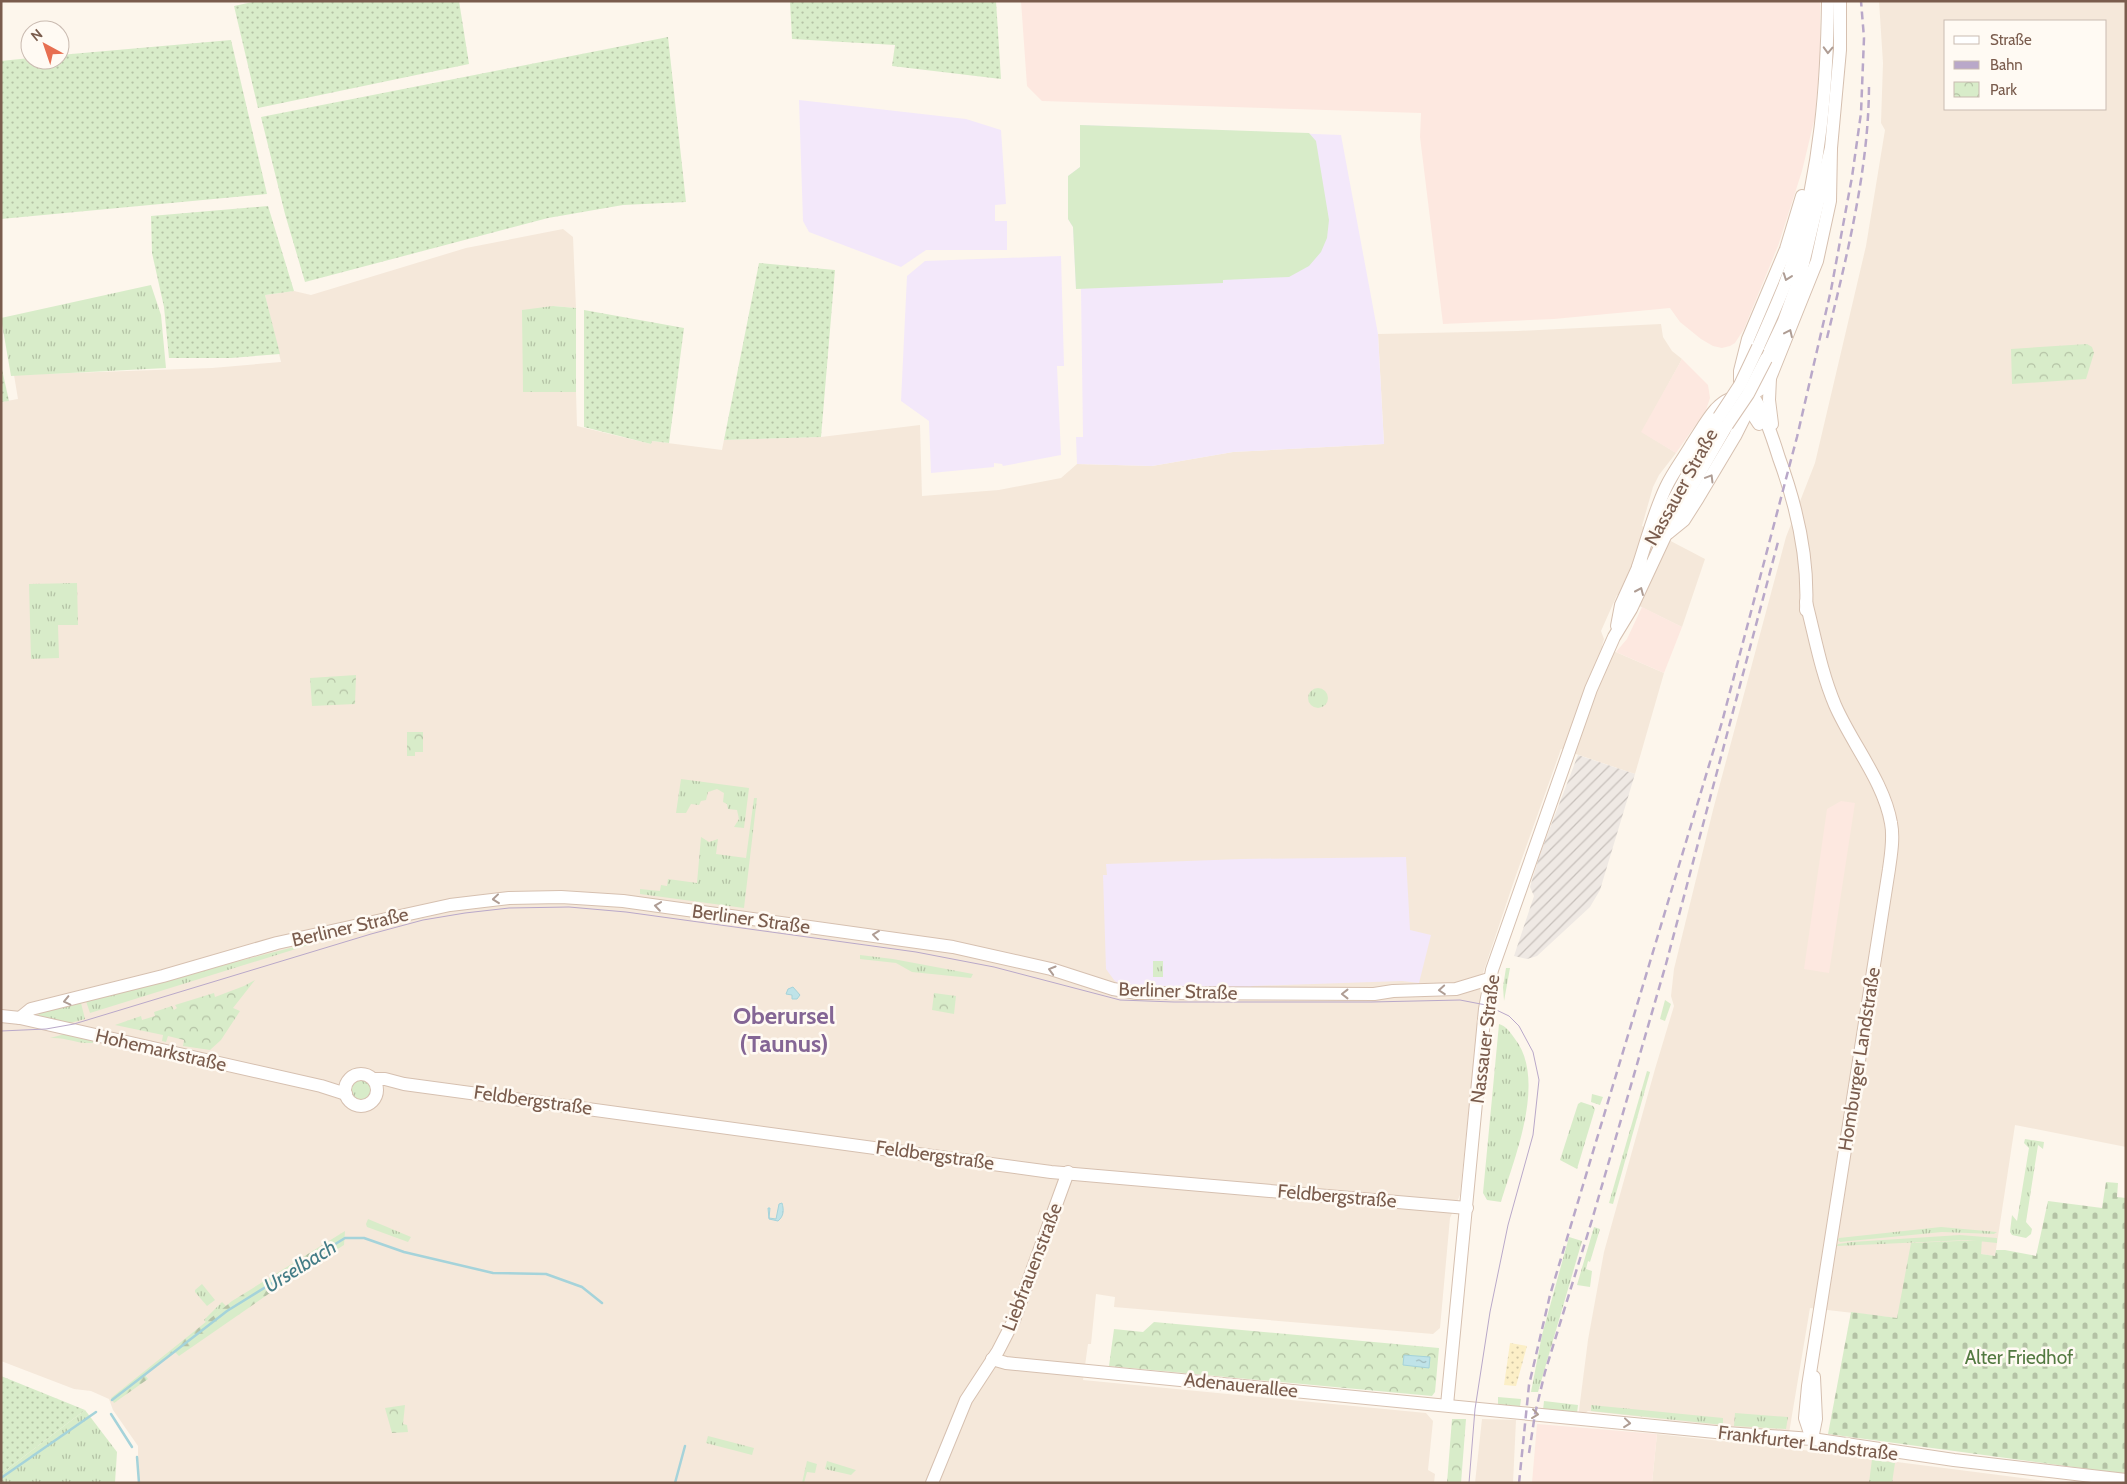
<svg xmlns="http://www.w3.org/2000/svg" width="2127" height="1484" font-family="Cabin,sans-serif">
  <defs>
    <pattern id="industrial-furrows" width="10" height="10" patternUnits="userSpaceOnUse" patternTransform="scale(1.25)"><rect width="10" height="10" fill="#efe9e4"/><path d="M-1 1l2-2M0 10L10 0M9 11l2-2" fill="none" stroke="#c7c0bb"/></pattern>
    <pattern id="grass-tufts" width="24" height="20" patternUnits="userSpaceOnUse" patternTransform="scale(1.25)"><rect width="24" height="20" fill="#d8ecc9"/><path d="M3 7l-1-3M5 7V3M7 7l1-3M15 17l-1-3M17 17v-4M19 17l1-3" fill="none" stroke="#b4c2a5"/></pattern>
    <pattern id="forest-firs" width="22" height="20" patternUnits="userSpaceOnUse" patternTransform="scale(1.25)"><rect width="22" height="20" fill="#d8ecc9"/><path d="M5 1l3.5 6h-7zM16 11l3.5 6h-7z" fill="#b4c2a5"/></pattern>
    <pattern id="sand-dots" width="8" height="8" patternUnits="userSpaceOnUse" patternTransform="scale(1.25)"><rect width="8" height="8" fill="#fcefc7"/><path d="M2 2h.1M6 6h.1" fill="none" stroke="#d1c5a4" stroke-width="1.8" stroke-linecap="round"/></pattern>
    <pattern id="cemetery-stones" width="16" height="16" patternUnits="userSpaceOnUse" patternTransform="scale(1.25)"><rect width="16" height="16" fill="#d8ecc9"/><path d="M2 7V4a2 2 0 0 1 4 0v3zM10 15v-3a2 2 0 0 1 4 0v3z" fill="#b4c2a5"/></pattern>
    <pattern id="park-crowns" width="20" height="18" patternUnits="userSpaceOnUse" patternTransform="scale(1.25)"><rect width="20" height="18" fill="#d8ecc9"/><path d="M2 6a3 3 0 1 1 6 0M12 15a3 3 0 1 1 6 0" fill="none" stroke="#b4c2a5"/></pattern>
    <pattern id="garden-dots" width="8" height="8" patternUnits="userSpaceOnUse" patternTransform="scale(1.25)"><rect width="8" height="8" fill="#d8ecc9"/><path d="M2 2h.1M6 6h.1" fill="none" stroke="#b4c2a5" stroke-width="1.8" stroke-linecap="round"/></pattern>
    <pattern id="water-ripples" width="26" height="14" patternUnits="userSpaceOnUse" patternTransform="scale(1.25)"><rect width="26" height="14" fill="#bfe3e8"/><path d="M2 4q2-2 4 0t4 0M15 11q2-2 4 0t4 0" fill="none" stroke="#a0bbbe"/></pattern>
  </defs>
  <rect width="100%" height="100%" fill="#fdf6ec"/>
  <g fill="#f5e8da" fill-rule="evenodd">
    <path d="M 1879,1 L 2126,1 L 2126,1147 L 2015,1125 L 1995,1256 L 1980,1254 L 1982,1240 L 1897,1318 L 1810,1308 L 1789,1433 L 1588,1411 L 1578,1418 L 1588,1340 L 1604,1252 L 1655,1069 L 1674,1006 L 1671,996 L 1674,969 L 1713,810 L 1786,537 L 1815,463 L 1866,246 L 1885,130 L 1881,123 L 1883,63 ZM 1946,21 L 2106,21 L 2106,109 L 1946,109 Z"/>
    <path d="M 563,229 L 573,237 L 576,308 L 553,306 L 523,392 L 576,392 L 577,426 L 651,444 L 652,441 L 722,450 L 724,440 L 821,437 L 920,425 L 922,496 L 999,490 L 1061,478 L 1077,464 L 1152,466 L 1233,452 L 1384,444 L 1378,334 L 1518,331 L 1661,324 L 1663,337 L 1672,351 L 1682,359 L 1642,432 L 1676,453 L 1659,475 L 1653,487 L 1642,526 L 1705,559 L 1682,627 L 1617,595 L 1601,631 L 1604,639 L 1602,646 L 1664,673 L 1635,774 L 1561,749 L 1515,878 L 1482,976 L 1460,1195 L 1450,1218 L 1440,1328 L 1433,1334 L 1114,1307 L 1115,1297 L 1096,1294 L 1091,1344 L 1088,1344 L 1083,1380 L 1426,1413 L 1433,1421 L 1428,1470 L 1435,1474 L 1434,1483 L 138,1483 L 138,1446 L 113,1410 L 109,1399 L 91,1391 L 74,1389 L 1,1361 L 1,402 L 18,399 L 14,375 L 212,368 L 281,362 L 265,295 L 294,291 L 311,295 L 466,248 Z"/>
    <path d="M 1482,1419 L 1516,1420 L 1513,1483 L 1475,1483 Z"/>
    <path d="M 1657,1434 L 1803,1450 L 2062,1483 L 1652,1483 Z"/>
  </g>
  <g fill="#fde8e0">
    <path d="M 1021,1 L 1820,1 L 1820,58 L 1815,117 L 1802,171 L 1778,246 L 1744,329 L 1735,343 L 1730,346 L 1722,348 L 1713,346 L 1701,339 L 1680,322 L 1670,308 L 1554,319 L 1443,324 L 1420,137 L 1421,113 L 1042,101 L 1027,86 Z"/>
    <path d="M 1682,359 L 1708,385 L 1710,398 L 1706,410 L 1676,453 L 1641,432 Z"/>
    <path d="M 1642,607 L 1682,627 L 1664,673 L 1616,652 L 1627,639 Z"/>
    <path d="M 1841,801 L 1855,803 L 1829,973 L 1804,969 L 1827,809 Z"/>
    <path d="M 1537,1424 L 1657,1434 L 1652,1483 L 1532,1483 Z"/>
  </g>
  <path fill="url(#industrial-furrows)" d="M 1578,755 L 1635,774 L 1600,890 L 1590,907 L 1537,956 L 1527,959 L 1514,956 L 1534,896 L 1530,887 L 1540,854 Z"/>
  <g fill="#f3e8fa">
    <path d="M 799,100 L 966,119 L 1001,130 L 1006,204 L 995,205 L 995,221 L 1007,221 L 1007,250 L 926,250 L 901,267 L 809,232 L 803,221 Z"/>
    <path d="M 1080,125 L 1341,135 L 1378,334 L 1384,444 L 1233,452 L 1152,466 L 1077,464 L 1076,437 L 1083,437 L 1081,289 L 1076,289 L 1073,227 L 1068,219 L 1068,176 L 1080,167 Z"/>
    <path d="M 1061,256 L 1064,366 L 1057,366 L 1061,455 L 1003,466 L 1002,464 L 994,463 L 994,467 L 931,473 L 929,421 L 901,401 L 907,276 L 925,261 Z"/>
    <path d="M 1406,857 L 1410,930 L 1431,935 L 1419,983 L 1402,981 L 1253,986 L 1248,988 L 1120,985 L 1114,980 L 1106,969 L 1103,875 L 1107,875 L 1106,864 L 1241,859 Z"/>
  </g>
  <g fill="url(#grass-tufts)">
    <path d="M 151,285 L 161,315 L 166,368 L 11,376 L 1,318 Z"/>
    <path d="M 553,306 L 576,308 L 576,392 L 523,392 L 522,310 Z"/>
    <path d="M 77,583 L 78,625 L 58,625 L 59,658 L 31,659 L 29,584 Z"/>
    <circle cx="1318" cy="698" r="10"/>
    <path d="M 681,779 L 749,788 L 744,828 L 734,827 L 739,819 L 737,810 L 728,809 L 727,804 L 723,802 L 724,793 L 717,789 L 708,792 L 706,800 L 701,801 L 699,805 L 691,804 L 686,813 L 676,813 Z"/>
    <path d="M 754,798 L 757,798 L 744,908 L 640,894 L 640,889 L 660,891 L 661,885 L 667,886 L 668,879 L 697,883 L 701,837 L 709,842 L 718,839 L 716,854 L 746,858 Z"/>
    <path d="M 344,934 L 90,1013 L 86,1001 Z"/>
    <path d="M 860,955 L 893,959 L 973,974 L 971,978 L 912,972 L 896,963 L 860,959 Z"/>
    <rect x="1153" y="961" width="10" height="16"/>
    <path d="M 1506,968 L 1510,968 L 1504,1001 L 1503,987 Z"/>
    <path d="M 1665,1000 L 1671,1004 L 1665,1021 L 1660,1019 Z"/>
    <path d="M 81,1003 L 85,1019 L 70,1023 L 38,1016 L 39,1013 Z"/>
    <path d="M 1499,1024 C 1506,1026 1511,1033 1515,1039 C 1547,1080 1514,1159 1501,1202 L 1487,1200 L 1483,1193 Z"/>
    <path d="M 65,1034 L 94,1040 L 93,1043 C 76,1044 67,1037 50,1038 Z"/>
    <path d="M 1647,1071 L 1650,1072 L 1613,1204 L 1609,1203 Z"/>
    <path d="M 359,1077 L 366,1079 L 373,1087 L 371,1094 L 363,1100 L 356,1099 L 349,1091 L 351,1084 Z"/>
    <path d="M 1592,1094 L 1603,1097 L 1600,1105 L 1591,1102 Z"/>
    <path d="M 1581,1102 L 1593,1106 L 1595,1109 L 1577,1169 L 1560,1160 L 1578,1104 Z"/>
    <path d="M 2025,1139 L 2044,1142 L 2043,1149 L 2038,1145 L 2026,1222 L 2032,1229 L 2031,1234 L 2026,1238 L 2012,1235 L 2010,1232 L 2012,1215 L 2017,1221 L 2029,1148 L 2024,1143 Z"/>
    <path d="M 368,1219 L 411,1237 L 408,1242 L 367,1227 L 366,1224 Z"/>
    <path d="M 1594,1227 L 1600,1229 L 1590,1262 L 1588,1261 L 1586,1269 L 1592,1271 L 1590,1287 L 1577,1285 Z"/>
    <path d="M 1941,1227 L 1997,1232 L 1994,1234 L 1942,1232 L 1840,1242 L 1838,1240 L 1839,1238 Z"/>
    <path d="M 1960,1235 L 1997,1238 L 1997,1243 L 1968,1240 L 1837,1246 L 1838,1244 L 1852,1242 Z"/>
    <path d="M 1569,1237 L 1582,1241 L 1538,1392 L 1531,1392 L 1542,1335 Z"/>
    <path d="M 202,1284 L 215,1300 L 207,1306 L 195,1292 L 195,1290 Z"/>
    <path d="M 222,1302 L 226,1306 L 206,1322 L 204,1320 Z"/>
    <path d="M 1498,1397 L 1521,1399 L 1520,1407 L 1498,1405 Z"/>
    <path d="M 1544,1401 L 1578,1405 L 1577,1413 L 1543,1410 Z"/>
    <path d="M 1591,1405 L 1723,1418 L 1723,1425 L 1591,1411 Z"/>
    <path d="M 85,1410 L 117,1452 L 115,1483 L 1,1483 L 1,1474 Z"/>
    <path d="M 1735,1413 L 1788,1417 L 1786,1429 L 1734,1426 Z"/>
    <path d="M 708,1436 L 754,1448 L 752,1455 L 706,1443 Z"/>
    <path d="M 1872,1459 L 1895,1463 L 1892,1483 L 1869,1483 Z"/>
    <path d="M 807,1461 L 817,1464 L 815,1473 L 807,1472 L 804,1483 L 802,1483 Z"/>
    <path d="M 827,1461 L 856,1470 L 851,1475 L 825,1469 Z"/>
  </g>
  <path fill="url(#forest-firs)" d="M 345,1231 L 344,1245 L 293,1277 L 179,1356 L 174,1351 L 144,1374 L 148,1379 L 114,1403 L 111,1398 L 232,1301 Z"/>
  <path fill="url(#sand-dots)" d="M 1510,1343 L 1527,1346 L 1516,1386 L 1504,1385 Z"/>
  <path fill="url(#cemetery-stones)" d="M 2106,1182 L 2118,1183 L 2117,1197 L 2126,1198 L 2126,1474 L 1828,1434 L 1851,1312 L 1897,1318 L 1911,1243 L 1982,1240 L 1981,1254 L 1995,1256 L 1996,1250 L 2005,1250 L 2036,1256 L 2048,1201 L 2102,1208 Z"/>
  <g fill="url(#park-crowns)">
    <path d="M 2087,344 L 2092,347 L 2094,353 L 2086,379 L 2012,384 L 2011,349 Z"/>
    <path d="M 356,675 L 355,704 L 312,706 L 310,678 Z"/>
    <path d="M 407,732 L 423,732 L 423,752 L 415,752 L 415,756 L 407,756 Z"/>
    <path d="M 255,980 L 233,1008 L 240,1011 L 221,1040 L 210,1050 L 183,1046 L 184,1040 L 168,1036 L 166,1042 L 162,1041 L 163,1035 L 115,1025 L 141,1016 L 142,1020 L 155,1016 L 154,1012 L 172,1006 L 174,1010 L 177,1008 L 175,1005 L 214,993 L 215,997 L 244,986 Z"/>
    <path d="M 934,993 L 956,996 L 954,1014 L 932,1010 Z"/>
    <path d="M 1154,1322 L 1439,1348 L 1435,1392 L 1432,1396 L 1109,1366 L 1114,1329 L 1143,1332 Z"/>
    <path d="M 405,1405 L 403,1424 L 407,1425 L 408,1432 L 392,1433 L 385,1408 Z"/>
    <path d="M 1452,1419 L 1466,1419 L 1461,1483 L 1447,1483 Z"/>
  </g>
  <g fill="url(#garden-dots)">
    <path d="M 257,1 L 459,1 L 469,64 L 258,108 L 234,6 Z"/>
    <path d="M 790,1 L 996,1 L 1001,79 L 892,66 L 895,45 L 792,39 Z"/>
    <path d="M 668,37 L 686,202 L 623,205 L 548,218 L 305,282 L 285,214 L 261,117 Z"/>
    <path d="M 231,40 L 267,194 L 1,219 L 1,61 L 30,58 L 30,60 L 60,60 L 60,55 Z"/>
    <path d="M 268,206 L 294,291 L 265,295 L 280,354 L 231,358 L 169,358 L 164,307 L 152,253 L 151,216 Z"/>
    <path d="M 759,263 L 835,270 L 821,437 L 724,440 Z"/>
    <path d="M 584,310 L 684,328 L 669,443 L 652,441 L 651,444 L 584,427 Z"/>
    <path d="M 1,365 L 9,401 L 1,402 Z"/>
    <path d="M 1,1376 L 85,1410 L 1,1474 Z"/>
  </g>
  <path fill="#d8ecc9" d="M 1080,125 L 1309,133 L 1316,141 L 1329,220 L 1327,238 L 1321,252 L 1309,266 L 1289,277 L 1223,280 L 1223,283 L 1076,289 L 1073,227 L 1068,219 L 1068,176 L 1080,167 Z"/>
  <g fill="url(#water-ripples)" stroke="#a5d3da">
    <path d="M 793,987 L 800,995 L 797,999 L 792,999 L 792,995 L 786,994 L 788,989 Z"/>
    <path d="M 782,1203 C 784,1210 784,1216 778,1221 L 769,1219 L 768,1208 L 770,1208 L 769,1218 L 776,1219 L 779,1204 Z"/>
    <path d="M 1404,1355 L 1430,1357 L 1429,1368 L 1403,1365 Z"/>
  </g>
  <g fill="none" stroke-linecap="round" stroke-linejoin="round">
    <g stroke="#a5d3da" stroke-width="2.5">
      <path d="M 112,1400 L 227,1311 L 345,1238 L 364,1238 L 404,1252 L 493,1273 L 546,1274 L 582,1287 L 602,1303"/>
      <path d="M 111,1414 L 132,1447"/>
      <path d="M 137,1457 L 139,1483"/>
      <path d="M 1,1478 L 96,1412"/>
      <path d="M 675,1483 L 685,1446"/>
    </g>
    <g stroke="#d6c0b0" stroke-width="14">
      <g id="secondary">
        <path d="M 1758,347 C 1772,315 1787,284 1796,251 C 1820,168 1827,87 1828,1"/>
        <path d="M 1766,359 L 1784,321 L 1800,276 L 1831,148 L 1840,50 L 1840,1"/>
        <path d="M 1770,378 L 1769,400 L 1772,424"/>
        <path d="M 1752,395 C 1765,414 1772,436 1779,458 C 1797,507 1809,557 1806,610"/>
        <path d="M 1759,424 L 1740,395 L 1740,371 L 1748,339 L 1786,249 L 1802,196"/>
        <path d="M 1668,533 L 1684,520 L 1698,498 L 1735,436 L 1749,408 L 1751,401"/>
        <path d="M 1655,534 L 1719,417"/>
        <path d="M 1638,567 C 1647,540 1654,512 1666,487 C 1673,472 1684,458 1692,444 C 1700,432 1707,419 1716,409 C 1737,387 1753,405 1770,378 L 1817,261 L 1830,201 L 1831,148"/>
        <path d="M 1806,602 C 1815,637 1821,672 1835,705 C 1852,744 1884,782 1891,823 C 1894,838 1891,854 1889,869 L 1808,1386 L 1805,1418 L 1812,1439"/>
        <path d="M 1617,626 L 1621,605 L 1641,561"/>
        <path d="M 1,1016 L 20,1018 L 321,1086 L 346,1094"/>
        <path d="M 20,1018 L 31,1009 L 163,976 L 277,943 L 450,905 L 509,898 L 561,897 L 623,901 L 953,947 L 1051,969 L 1113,989 L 1137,993 L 1374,994 L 1393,991 L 1456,989 L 1489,979"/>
        <circle cx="361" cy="1090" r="16"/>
        <path d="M 373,1079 L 385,1079 L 404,1084 L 1051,1172 L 1467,1208"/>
        <path d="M 992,1359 L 1006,1363 L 1726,1433 L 1812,1439 L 1954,1460 L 2126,1480"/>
        <path d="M 1447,1405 L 1485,1009 L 1492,970 L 1591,689 L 1614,637 L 1631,609 L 1674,517 L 1727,425"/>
        <path d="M 1812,1439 L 1816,1419 L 1814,1377"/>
        <path d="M 932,1483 L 966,1400 L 998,1351 L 1014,1320 L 1068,1172"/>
      </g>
    </g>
    <use href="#secondary" stroke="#fff" stroke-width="12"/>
    <path stroke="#b9a8c9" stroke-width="1" d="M 1,1031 L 46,1029 L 74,1024 L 371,934 L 423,920 L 465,913 L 509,908 L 569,907 L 626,912 L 916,952 L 994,967 L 1120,1000 L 1174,1002 L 1371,1002 L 1460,1000 L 1486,1005 L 1509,1016 L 1519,1026 L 1533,1052 L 1539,1080 L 1533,1135 L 1508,1225 L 1490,1312 L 1475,1409 L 1469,1483"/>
    <g stroke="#b9a8c9" stroke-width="2.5" stroke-dasharray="8 5" stroke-linecap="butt">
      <path d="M 1827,338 C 1847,255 1869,169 1869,84"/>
      <path d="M 1529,1453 L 1535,1414 L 1545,1372 L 1592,1220 L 1666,964 L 1778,542"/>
      <path d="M 1519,1483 L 1529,1385 L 1550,1295 L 1722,722 L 1797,437 L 1831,290 L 1852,177 L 1861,113 L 1864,38 L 1861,1"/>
    </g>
    <g stroke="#d6c0b0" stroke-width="14" stroke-linecap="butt">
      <g id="secondary-bridge">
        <path d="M 1719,417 L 1740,385 L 1758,347"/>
        <path d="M 1727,425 L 1748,394 L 1766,359"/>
      </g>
    </g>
    <use href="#secondary-bridge" stroke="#fff" stroke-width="12"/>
  </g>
  <defs><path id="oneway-chevron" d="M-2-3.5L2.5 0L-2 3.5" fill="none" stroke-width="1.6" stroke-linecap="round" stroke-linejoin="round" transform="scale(1.25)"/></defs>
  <g stroke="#af9d94">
    <use href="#oneway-chevron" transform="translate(1828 50) rotate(92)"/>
    <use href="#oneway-chevron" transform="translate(1787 277) rotate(110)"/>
    <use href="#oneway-chevron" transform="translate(1789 333) rotate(-65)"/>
    <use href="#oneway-chevron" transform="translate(1710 478) rotate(-59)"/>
    <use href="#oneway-chevron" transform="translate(1640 591) rotate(-66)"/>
    <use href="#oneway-chevron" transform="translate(496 899) rotate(174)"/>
    <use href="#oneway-chevron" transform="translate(658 906) rotate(-172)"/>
    <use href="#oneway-chevron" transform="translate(876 935) rotate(-173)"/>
    <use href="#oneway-chevron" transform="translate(1052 970) rotate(-164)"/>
    <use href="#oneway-chevron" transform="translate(1442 990) rotate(176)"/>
    <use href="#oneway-chevron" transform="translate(1345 994) rotate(180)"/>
    <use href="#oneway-chevron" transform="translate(67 1001) rotate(167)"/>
    <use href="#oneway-chevron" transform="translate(1535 1414) rotate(7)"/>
    <use href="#oneway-chevron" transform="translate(1627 1423) rotate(6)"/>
  </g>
  <g text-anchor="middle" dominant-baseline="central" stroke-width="5" stroke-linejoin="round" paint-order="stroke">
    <g font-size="19" fill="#7a5c4d" stroke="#fffaf3">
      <text transform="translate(1681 487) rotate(-61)">Nassauer Straße</text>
      <text transform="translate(751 919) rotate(8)">Berliner Straße</text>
      <text transform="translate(350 927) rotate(-13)">Berliner Straße</text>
      <text transform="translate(1178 991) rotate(2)">Berliner Straße</text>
      <text transform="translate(1485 1039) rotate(-83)">Nassauer Straße</text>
      <text transform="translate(161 1050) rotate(13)">Hohemarkstraße</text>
      <text transform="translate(1859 1059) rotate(-81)">Homburger Landstraße</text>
      <text transform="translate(533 1100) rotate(8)">Feldbergstraße</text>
      <text transform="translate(935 1155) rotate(8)">Feldbergstraße</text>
      <text transform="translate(1337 1196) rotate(5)">Feldbergstraße</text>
      <text transform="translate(1032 1267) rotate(-69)">Liebfrauenstraße</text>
      <text transform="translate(1241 1385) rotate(6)">Adenauerallee</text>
      <text transform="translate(1808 1443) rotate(7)">Frankfurter Landstraße</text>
    </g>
    <g font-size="19" fill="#537a41" stroke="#fffaf3">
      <text x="2019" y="1357">Alter Friedhof</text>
    </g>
    <g font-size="20" font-style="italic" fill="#437c86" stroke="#fffaf3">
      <text transform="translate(300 1266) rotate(-32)">Urselbach</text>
    </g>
    <g font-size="24" font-weight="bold" fill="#846695" stroke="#fffaf3">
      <text x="784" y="1015">Oberursel<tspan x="784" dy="28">(Taunus)</tspan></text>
    </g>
  </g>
  <rect width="2127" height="1484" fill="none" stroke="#7a5c4d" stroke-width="5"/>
  <rect x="1944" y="20" width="162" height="90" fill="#fffaf3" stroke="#cabbb1"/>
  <rect x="1954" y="36" width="25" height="8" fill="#ffffff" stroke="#cabbb1"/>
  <text x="1990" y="45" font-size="15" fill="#7a5c4d">Straße</text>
  <rect x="1954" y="61" width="25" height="8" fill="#b9a8c9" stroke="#cabbb1"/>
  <text x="1990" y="70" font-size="15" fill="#7a5c4d">Bahn</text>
  <rect x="1954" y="82" width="25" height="15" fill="url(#park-crowns)" stroke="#cabbb1"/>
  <text x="1990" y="95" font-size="15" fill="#7a5c4d">Park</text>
  <g transform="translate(45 45) rotate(320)"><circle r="24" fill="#fffaf3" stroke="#cabbb1"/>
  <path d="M0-4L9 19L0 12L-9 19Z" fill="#e76f51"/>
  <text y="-8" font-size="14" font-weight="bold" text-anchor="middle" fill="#7a5c4d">N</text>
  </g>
</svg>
